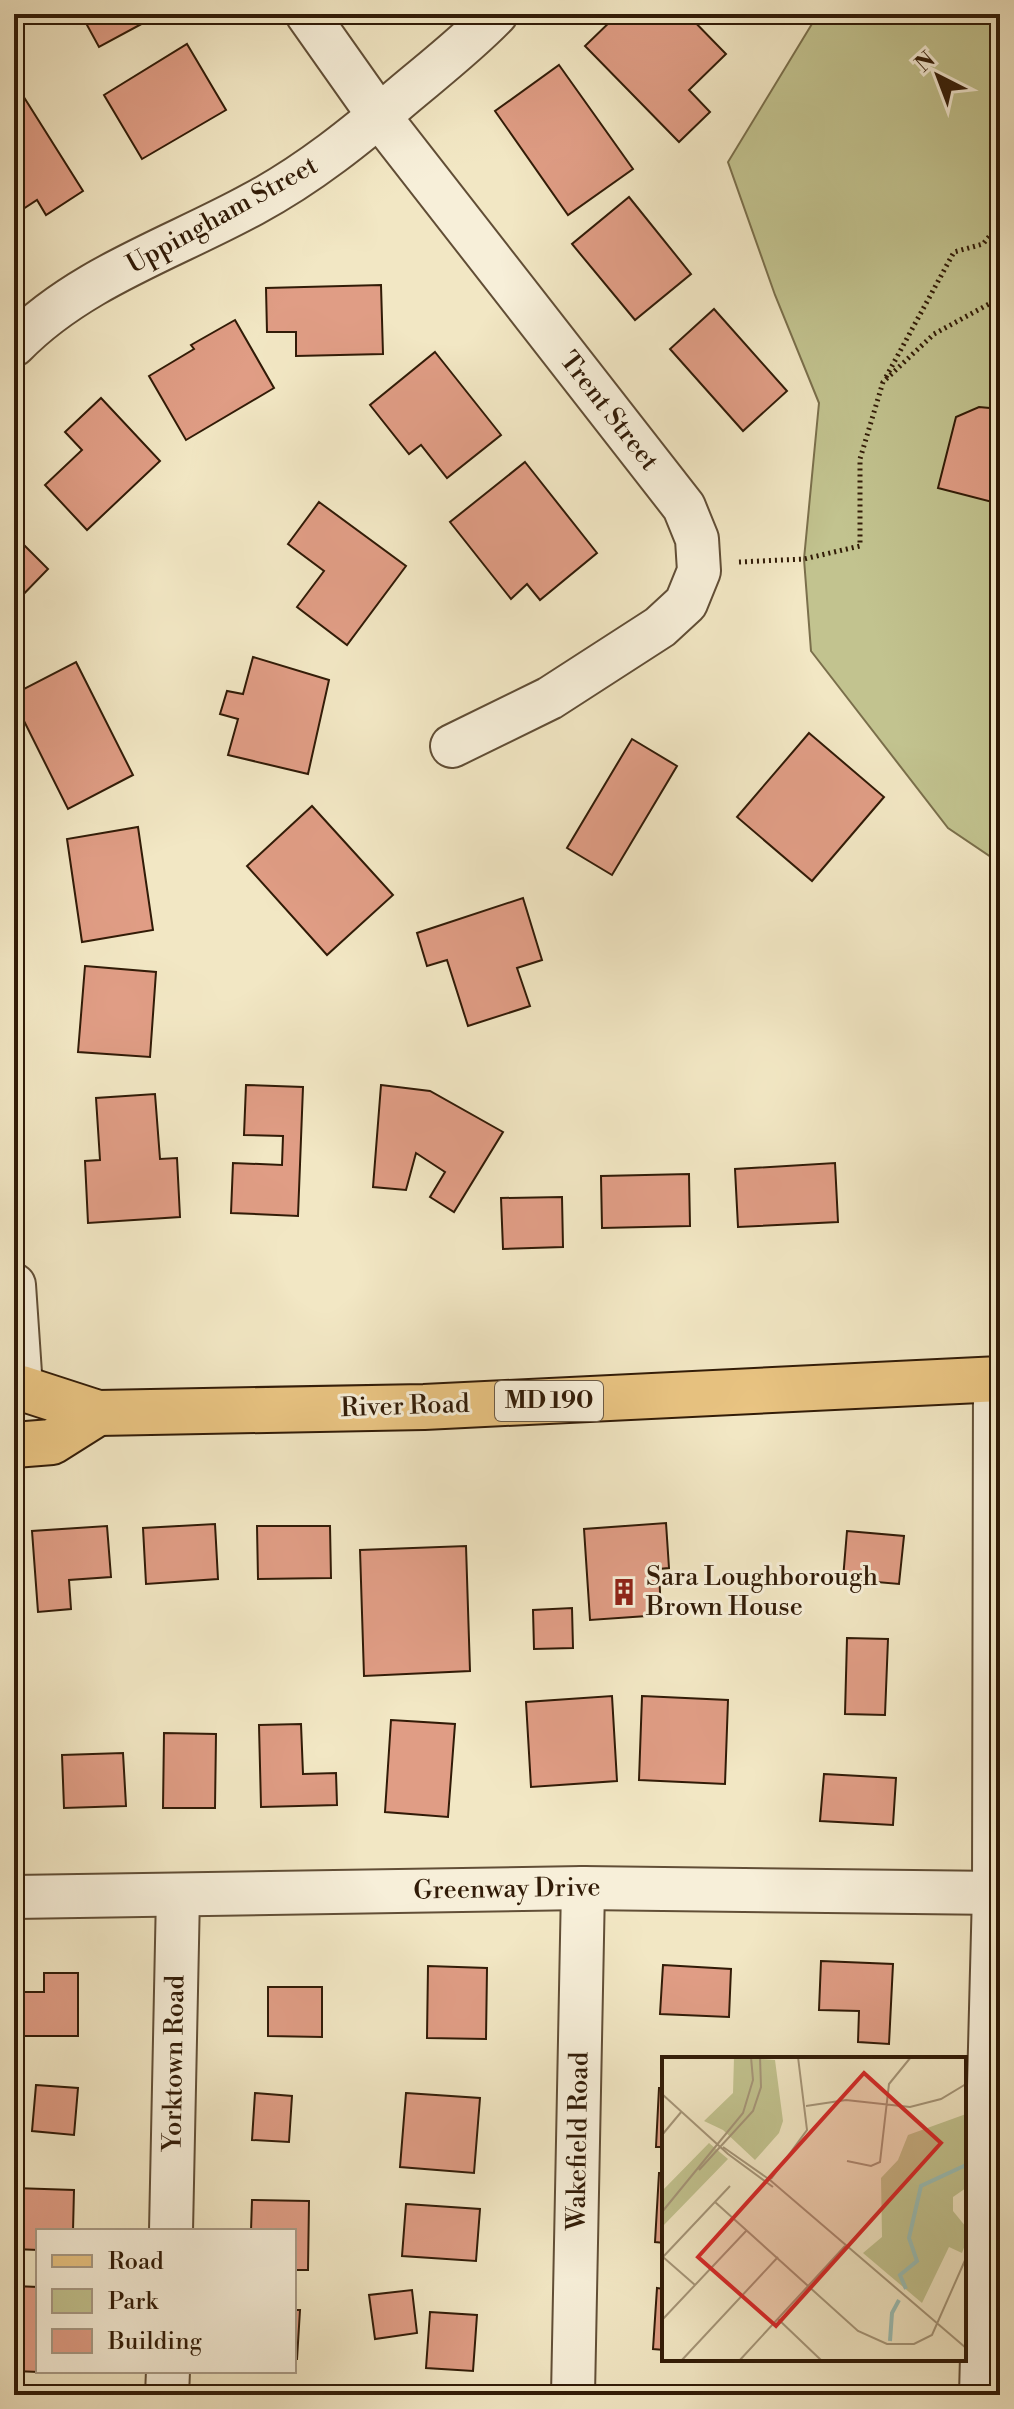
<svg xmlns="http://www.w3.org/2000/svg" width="1014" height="2409" font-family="'Libre Bodoni',serif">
  <rect width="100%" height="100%" fill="#f2e7c4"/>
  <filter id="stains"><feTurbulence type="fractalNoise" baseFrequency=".0025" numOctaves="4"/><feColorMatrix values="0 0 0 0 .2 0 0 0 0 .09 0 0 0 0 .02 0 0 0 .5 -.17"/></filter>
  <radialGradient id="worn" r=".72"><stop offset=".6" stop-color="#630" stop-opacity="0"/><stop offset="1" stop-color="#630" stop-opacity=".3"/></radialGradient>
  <path fill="#c2c38f" stroke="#7a6f4b" stroke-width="2" d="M 818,14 L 1000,14 L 1000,863 L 948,828 L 811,651 L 804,559 L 819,403 L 775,295 L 728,162 Z"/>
  <g fill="#e09d85" stroke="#311b07" stroke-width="2">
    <path d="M 81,14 L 160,14 L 99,47 Z"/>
    <path d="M 618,14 L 687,14 L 726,54 L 689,90 L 710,112 L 679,142 L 585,46 Z"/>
    <path d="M 187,44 L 226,110 L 142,159 L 104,95 Z"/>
    <path d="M 559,65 L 633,169 L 568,215 L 495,111 Z"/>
    <path d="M 15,83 L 83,191 L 46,215 L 37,200 L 14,215 Z"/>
    <path d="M 629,197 L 691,274 L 635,320 L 572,244 Z"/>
    <path d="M 381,285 L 383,354 L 296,356 L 296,332 L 267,332 L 266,288 Z"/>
    <path d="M 714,309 L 787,391 L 743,431 L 670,349 Z"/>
    <path d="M 235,320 L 274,388 L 186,440 L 149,376 L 194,349 L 191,345 Z"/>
    <path d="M 435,352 L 501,435 L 447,478 L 421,445 L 409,454 L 370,405 Z"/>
    <path d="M 101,398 L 160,461 L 87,530 L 45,485 L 82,450 L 65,432 Z"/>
    <path d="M 979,407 L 1000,409 L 1000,504 L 938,488 L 956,417 Z"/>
    <path d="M 525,462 L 597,553 L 540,600 L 527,584 L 511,599 L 450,522 Z"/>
    <path d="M 319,502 L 406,566 L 347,645 L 297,607 L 324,571 L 288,544 Z"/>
    <path d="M 14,535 L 48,569 L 14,604 Z"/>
    <path d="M 253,657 L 329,680 L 308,774 L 228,755 L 238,719 L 220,714 L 227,691 L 243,694 Z"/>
    <path d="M 76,662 L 133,775 L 68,809 L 14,701 L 14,694 Z"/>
    <path d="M 809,733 L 884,797 L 812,881 L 737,817 Z"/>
    <path d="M 632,739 L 677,766 L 612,875 L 567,848 Z"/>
    <path d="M 312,806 L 393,895 L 327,955 L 247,866 Z"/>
    <path d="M 138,827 L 153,930 L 82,942 L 67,839 Z"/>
    <path d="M 523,898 L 542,960 L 517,968 L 530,1006 L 468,1026 L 447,960 L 427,966 L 417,933 Z"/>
    <path d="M 85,966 L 156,972 L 150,1057 L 78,1052 Z"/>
    <path d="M 246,1085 L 303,1087 L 298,1216 L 231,1213 L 233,1163 L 282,1165 L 283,1136 L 244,1135 Z"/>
    <path d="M 381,1085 L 430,1091 L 503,1132 L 454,1212 L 430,1197 L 445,1172 L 416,1153 L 406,1190 L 373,1187 Z"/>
    <path d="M 155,1094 L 160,1159 L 177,1158 L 180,1217 L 88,1223 L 85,1161 L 100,1160 L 96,1098 Z"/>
    <path d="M 835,1163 L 838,1222 L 738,1227 L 735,1169 Z"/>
    <path d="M 689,1174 L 690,1226 L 602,1228 L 601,1176 Z"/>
    <path d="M 562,1197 L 563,1247 L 503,1249 L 501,1198 Z"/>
    <path d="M 666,1523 L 669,1568 L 659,1569 L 661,1615 L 590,1620 L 584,1529 Z"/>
    <path d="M 215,1524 L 218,1579 L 146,1584 L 143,1528 Z"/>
    <path d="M 107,1526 L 111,1577 L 69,1580 L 71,1609 L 38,1612 L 32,1531 Z"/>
    <path d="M 257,1526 L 330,1526 L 331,1578 L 258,1579 Z"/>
    <path d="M 847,1531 L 904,1536 L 899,1584 L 843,1579 Z"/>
    <path d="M 466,1546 L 470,1671 L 364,1676 L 360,1550 Z"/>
    <path d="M 572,1608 L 573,1648 L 534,1649 L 533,1610 Z"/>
    <path d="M 847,1638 L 888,1639 L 885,1715 L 845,1714 Z"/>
    <path d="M 612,1696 L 617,1781 L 531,1787 L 526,1702 Z"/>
    <path d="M 642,1696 L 728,1700 L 725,1784 L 639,1780 Z"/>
    <path d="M 391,1720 L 455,1724 L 448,1817 L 385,1812 Z"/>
    <path d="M 301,1724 L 303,1774 L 336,1773 L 337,1805 L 261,1807 L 259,1725 Z"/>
    <path d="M 164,1733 L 216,1734 L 215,1808 L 163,1808 Z"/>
    <path d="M 123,1753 L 126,1806 L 64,1808 L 62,1755 Z"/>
    <path d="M 824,1774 L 896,1778 L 893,1825 L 820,1821 Z"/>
    <path d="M 821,1961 L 893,1964 L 889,2044 L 858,2042 L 859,2011 L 819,2010 Z"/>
    <path d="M 663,1965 L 731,1969 L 729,2017 L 660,2014 Z"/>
    <path d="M 428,1966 L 487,1968 L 486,2039 L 427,2038 Z"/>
    <path d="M 44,1973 L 78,1973 L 78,2036 L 21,2036 L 21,1992 L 44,1992 Z"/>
    <path d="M 268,1987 L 322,1987 L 322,2037 L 268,2036 Z"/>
    <path d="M 36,2085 L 78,2088 L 74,2135 L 32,2131 Z"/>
    <path d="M 659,2088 L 664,2088 L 664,2147 L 656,2147 Z"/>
    <path d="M 255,2093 L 292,2096 L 289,2142 L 252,2140 Z"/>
    <path d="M 406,2093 L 480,2098 L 474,2173 L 400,2167 Z"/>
    <path d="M 659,2173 L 664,2173 L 664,2243 L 655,2242 Z"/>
    <path d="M 14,2188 L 74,2190 L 73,2231 L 38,2231 L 38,2250 L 14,2249 Z"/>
    <path d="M 252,2200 L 309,2201 L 308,2270 L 294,2270 L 294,2231 L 251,2231 Z"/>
    <path d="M 406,2204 L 480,2209 L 476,2261 L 402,2256 Z"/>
    <path d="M 14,2286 L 38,2287 L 38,2371 L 64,2371 L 64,2373 L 14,2371 Z"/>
    <path d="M 657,2288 L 664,2289 L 664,2350 L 653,2349 Z"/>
    <path d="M 412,2290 L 417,2333 L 375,2339 L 369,2295 Z"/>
    <path d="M 294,2310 L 300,2310 L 297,2359 L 294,2359 Z"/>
    <path d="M 430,2312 L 477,2315 L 473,2371 L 426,2368 Z"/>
  </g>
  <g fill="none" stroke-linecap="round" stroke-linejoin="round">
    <g stroke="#614e36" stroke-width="46">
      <g id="minor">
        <path d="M 307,14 L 379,116 L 684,507 L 697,539 L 699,571 L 686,603 L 660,627 L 550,698 L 452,746"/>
        <path d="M 14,345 C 79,278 173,248 253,204 C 309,174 357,135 405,94 C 436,68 468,43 496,14"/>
        <path d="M 14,1285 L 21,1388"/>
        <path d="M 14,1897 L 583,1888 L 1000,1893"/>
        <path d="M 171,2231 L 178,1895"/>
        <path d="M 167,2395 L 168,2371"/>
        <path d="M 573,2395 L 583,1888"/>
        <path d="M 981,2395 L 994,1893 L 995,1379"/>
      </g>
    </g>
    <g stroke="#311b07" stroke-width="48">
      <g id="primary">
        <path d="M 14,1388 L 21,1388 L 98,1413 L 424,1407 L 1000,1379"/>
        <path d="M 14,1445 L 52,1442 L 98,1413"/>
      </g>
    </g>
    <g stroke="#311b07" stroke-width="5" stroke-dasharray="2 4" stroke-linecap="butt">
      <path d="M 886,377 L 954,252 L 983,244 L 1000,223"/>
      <path d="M 739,562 L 804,559 L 860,546 L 860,459 L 883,382 L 934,334 L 1000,298"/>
    </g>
    <use href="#minor" stroke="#f7efd9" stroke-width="42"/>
    <use href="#primary" stroke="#e9c482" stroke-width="44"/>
  </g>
  <defs>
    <g id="building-bare" transform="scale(2.16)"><path d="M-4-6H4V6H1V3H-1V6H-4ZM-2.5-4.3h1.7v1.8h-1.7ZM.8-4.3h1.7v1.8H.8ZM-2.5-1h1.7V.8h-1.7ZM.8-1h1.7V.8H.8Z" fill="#8f2418" stroke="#f7efd9" stroke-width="2.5" paint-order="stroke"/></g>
  </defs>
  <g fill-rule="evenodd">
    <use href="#building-bare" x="624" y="1592"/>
  </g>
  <g text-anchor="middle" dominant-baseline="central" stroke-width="6" stroke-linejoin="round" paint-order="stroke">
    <rect fill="#f7efd9" stroke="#6c5b46" stroke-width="2" x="495" y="1381" width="108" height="40" rx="6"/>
    <g font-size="24" font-weight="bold" fill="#311b07">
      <text x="549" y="1401">MD 190</text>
    </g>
    <g font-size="26" fill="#311b07" stroke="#f7efd9">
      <text transform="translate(222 215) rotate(-29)">Uppingham Street</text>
      <text transform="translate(609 411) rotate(52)">Trent Street</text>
      <text transform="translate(405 1406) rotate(-2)">River Road</text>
      <text transform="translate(507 1889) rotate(-1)">Greenway Drive</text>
      <text transform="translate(174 2063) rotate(-89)">Yorktown Road</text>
      <text transform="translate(578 2141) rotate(-89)">Wakefield Road</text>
    </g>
    <g font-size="26" fill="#311b07" stroke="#f7efd9" text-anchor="start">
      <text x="646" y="1577">Sara Loughborough<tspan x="646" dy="30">Brown House</tspan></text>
    </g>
  </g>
  <g transform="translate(662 2057)">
    <rect width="304" height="304" fill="#f2e7c4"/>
    <path d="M 72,0 L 113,3 L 121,64 L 117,76 L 93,103 L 61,73 L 42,64 L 71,36 ZM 304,57 L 304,131 L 291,140 L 291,154 L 304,170 L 304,185 L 300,196 L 287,190 L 260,246 L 201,196 L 220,180 L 219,121 L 236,103 L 246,78 ZM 47,86 L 66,102 L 0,170 L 0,134 Z" fill="#c2c38f"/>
    <path fill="none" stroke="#9bbfb6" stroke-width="4" d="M 244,232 L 238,218 L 255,204 L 247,181 L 259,129 L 304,108M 228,284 L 230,256 L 237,243"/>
    <path fill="none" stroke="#a59578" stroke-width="2" d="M 0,37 L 66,97 L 111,130M 144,49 L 184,43 L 248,50 L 279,42 L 304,27M 0,78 L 20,54M 61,90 L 108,123 L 304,291M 185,104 L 209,109 L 218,105 L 227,27 L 249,0M 37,113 L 91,54 L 99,30 L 98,0M 109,122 L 145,73 L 136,0M 53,145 L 196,274 L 225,287 L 252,287 L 270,278 L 304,201M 0,155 L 81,56 L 91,23 L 89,0M 1,200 L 33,228M 0,201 L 68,129M 116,262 L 160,304M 0,263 L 85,173M 19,304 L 116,200M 77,304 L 183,189"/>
    <path fill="#d62828" fill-opacity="0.15" stroke="#d62828" stroke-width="4" d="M 202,16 L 279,86 L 114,269 L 36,200 Z"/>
    <rect width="304" height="304" fill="none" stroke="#311b07" stroke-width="4"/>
  </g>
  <rect width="1014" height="2409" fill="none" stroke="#f2e7c4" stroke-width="48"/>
  <rect x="16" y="16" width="982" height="2377" fill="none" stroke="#311b07" stroke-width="4"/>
  <rect x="24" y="24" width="966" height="2361" fill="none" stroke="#311b07" stroke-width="2"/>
  <rect x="36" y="2229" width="260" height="144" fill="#f7efd9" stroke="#a89a85" stroke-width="2"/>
  <rect x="52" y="2255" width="40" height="12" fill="#e9c482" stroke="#a89a85" stroke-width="2"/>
  <text x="108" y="2269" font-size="24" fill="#311b07">Road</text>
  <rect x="52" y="2289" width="40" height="24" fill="#c2c38f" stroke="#a89a85" stroke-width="2"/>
  <text x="108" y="2309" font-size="24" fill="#311b07">Park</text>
  <rect x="52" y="2329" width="40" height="24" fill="#e09d85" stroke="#a89a85" stroke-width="2"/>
  <text x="108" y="2349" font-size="24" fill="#311b07">Building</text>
  <g transform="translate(938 76) rotate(318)" stroke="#f7efd9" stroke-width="6" paint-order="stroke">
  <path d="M0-6L14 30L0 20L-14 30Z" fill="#311b07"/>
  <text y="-12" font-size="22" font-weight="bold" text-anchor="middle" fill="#311b07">N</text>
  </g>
  <rect width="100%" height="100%" filter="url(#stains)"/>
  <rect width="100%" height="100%" fill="url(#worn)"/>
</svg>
